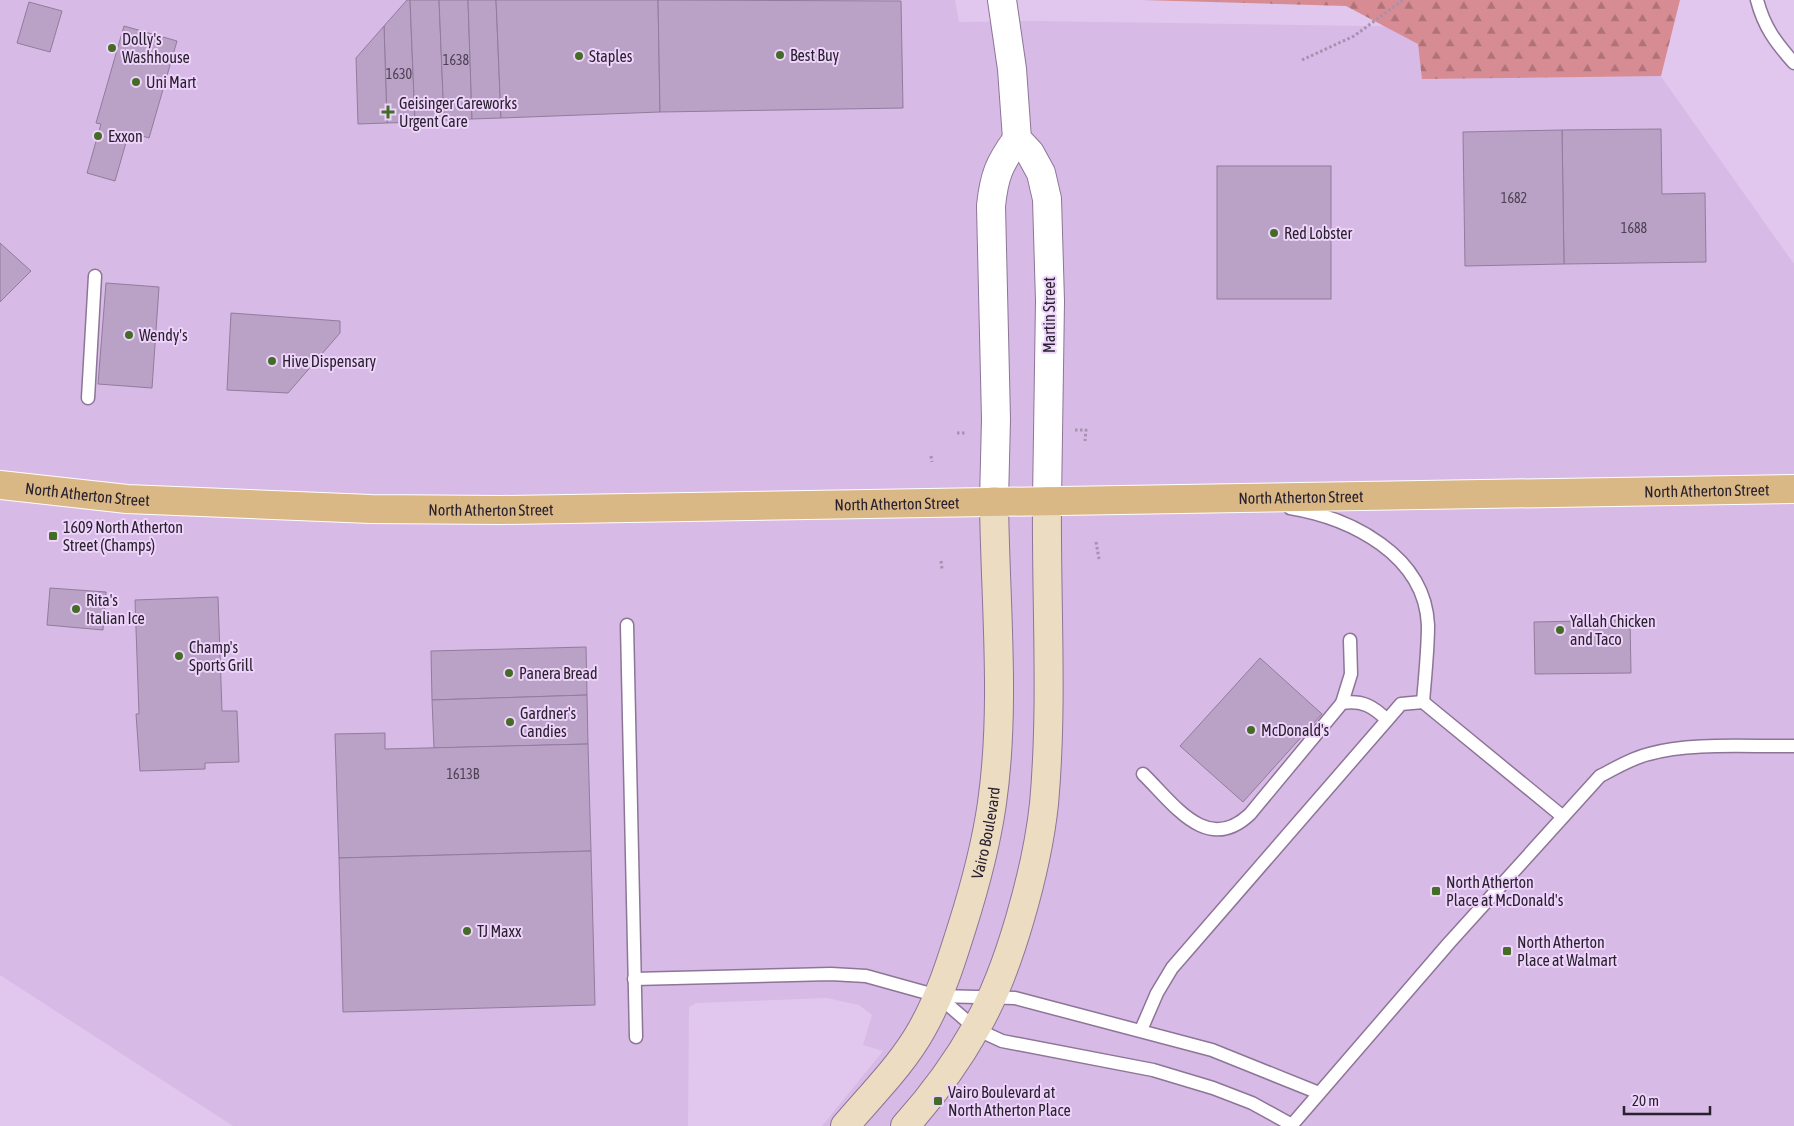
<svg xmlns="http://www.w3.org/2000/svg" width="1794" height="1126" font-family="'Asap Condensed',sans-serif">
  <defs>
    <pattern id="forest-firs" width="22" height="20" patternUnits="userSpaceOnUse" patternTransform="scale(1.25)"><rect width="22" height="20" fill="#d68c92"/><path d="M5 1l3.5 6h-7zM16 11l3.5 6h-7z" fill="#ae7278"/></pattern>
  </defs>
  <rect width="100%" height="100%" fill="#e1c7ee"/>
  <path fill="#d7bae6" d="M 0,0 L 955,0 L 959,22 L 1032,21 L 1628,30 L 1794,264 L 1794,1126 L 822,1126 L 883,1051 L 863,1045 L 872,1015 L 859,1005 L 827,998 L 696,1003 L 689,1007 L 688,1126 L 233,1126 L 0,975 Z"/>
  <path fill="url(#forest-firs)" d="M 1142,0 L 1680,0 L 1661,76 L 1422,79 L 1418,44 L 1346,6 Z"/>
  <g fill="#baa2c7" stroke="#927b9e">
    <path d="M 407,0 L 410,0 L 415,122 L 387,123 L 384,26 Z"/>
    <path d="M 410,0 L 439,0 L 444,120 L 415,122 Z"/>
    <path d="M 439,0 L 468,0 L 472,119 L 444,120 Z"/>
    <path d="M 468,0 L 496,0 L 501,118 L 472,119 Z"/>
    <path d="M 496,0 L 658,0 L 660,112 L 501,118 Z"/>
    <path d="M 658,0 L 901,1 L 903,108 L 660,112 Z"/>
    <path d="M 29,2 L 62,11 L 50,52 L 17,43 Z"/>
    <path d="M 124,26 L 177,41 L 149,138 L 129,132 L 115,181 L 87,173 L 101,124 L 96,123 Z"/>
    <path d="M 384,26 L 387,123 L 358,124 L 356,58 Z"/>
    <path d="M 1661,129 L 1662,194 L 1705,193 L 1706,262 L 1564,264 L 1562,130 Z"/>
    <path d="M 1562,130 L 1564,264 L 1465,266 L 1463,132 Z"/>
    <rect x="1217" y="166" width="114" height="133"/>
    <path d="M 0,243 L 31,271 L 0,302 Z"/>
    <path d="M 106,283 L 159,287 L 152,388 L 98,384 Z"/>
    <path d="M 231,313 L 340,321 L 340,333 L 288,393 L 227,390 Z"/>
    <path d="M 50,588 L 106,592 L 103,630 L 47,625 Z"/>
    <path d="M 218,597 L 222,711 L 237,711 L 239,762 L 205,763 L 205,769 L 140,771 L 136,714 L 139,714 L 135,600 Z"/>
    <path d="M 1630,620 L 1631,673 L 1535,674 L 1534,622 Z"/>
    <path d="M 586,647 L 587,695 L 432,700 L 431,651 Z"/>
    <path d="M 1260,658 L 1322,714 L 1243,802 L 1180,746 Z"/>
    <path d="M 587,695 L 588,744 L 434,748 L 432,700 Z"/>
    <path d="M 385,733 L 385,749 L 588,744 L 591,851 L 339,858 L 335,734 Z"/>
    <path d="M 591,851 L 595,1005 L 343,1012 L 339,858 Z"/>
  </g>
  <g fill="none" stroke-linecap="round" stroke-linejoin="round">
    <g stroke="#8d7598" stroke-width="15">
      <g id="service">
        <path d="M 1757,0 C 1764,27 1776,43 1794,63"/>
        <path d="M 88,398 L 95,276"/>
        <path d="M 1290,508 C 1351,518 1425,555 1428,625 C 1428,650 1425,677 1423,702"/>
        <path d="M 627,625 L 636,1037"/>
        <path d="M 1342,703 L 1351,674 L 1350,640"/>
        <path d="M 1143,774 C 1174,804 1207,855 1250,814 L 1342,703 C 1362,700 1373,706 1387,720"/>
        <path d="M 634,979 L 831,974 L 866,976 L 938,996 L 1015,998 L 1212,1050 L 1319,1093"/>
        <path d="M 938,996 L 976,1029 L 1002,1041 L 1153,1070 L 1213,1088 L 1252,1103 L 1292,1125"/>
        <path d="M 1141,1030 L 1157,993 L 1172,968 L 1401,704 L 1423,702 L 1562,816"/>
        <path d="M 1291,1126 L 1449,943 L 1600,776 C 1616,768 1631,758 1649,754 C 1691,742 1750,747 1794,746"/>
      </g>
    </g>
    <g stroke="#8d7598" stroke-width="30">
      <g id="tertiary">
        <path d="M 1002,0 L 1012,69 L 1017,139 L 1030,153 L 1041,173 L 1047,199 L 1050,301 L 1047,501"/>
        <path d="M 994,501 L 996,419 L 991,206 C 994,176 999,164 1017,139"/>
      </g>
    </g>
    <g stroke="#8d7598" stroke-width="30">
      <g id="secondary">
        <path id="s1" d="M 845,1126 C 871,1095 902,1065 922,1029 C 940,997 951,962 962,927 C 975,886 986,845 992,803 C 1006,705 995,600 994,501"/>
        <path d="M 905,1126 C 931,1097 957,1062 976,1028 C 1009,972 1037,869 1044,804 C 1053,704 1046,602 1047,501"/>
      </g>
    </g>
    <g stroke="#fff" stroke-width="30">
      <g id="primary">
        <path id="s2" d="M 0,485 L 127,499 L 371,509 L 501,510 L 1794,489"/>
      </g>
    </g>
    <g stroke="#a591b0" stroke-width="3" stroke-dasharray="2.5 2.5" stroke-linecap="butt">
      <path d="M 1302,60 L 1354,36 L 1403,0"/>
      <path d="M 1075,430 L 1086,430 L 1085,441"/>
      <path d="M 957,433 L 966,433"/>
      <path d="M 931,456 L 932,462"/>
      <path d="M 1096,542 L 1099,559"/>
      <path d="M 941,561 L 942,569"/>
    </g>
    <use href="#service" stroke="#fff" stroke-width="12"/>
    <use href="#tertiary" stroke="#fff" stroke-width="28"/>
    <use href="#secondary" stroke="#ecdcc2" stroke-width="28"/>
    <use href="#primary" stroke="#d9b885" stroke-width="28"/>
  </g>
  <g fill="#446c27" stroke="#eed4fb" stroke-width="2">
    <circle cx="112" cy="48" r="5"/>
    <circle cx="780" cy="55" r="5"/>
    <circle cx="579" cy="56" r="5"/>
    <circle cx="136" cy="82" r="5"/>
    <path d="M385.5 104.5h5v5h5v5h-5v5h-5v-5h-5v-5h5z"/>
    <circle cx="98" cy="136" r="5"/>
    <circle cx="1274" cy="233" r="5"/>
    <circle cx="129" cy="335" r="5"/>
    <circle cx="272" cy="361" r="5"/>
    <rect x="48" y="531" width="10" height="10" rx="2.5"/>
    <circle cx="76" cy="609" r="5"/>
    <circle cx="1560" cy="630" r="5"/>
    <circle cx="179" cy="656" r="5"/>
    <circle cx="509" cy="673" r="5"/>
    <circle cx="510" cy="722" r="5"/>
    <circle cx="1251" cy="730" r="5"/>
    <rect x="1431" y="886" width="10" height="10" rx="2.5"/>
    <circle cx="467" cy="931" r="5"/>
    <rect x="1502" y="946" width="10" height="10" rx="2.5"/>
    <rect x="933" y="1096" width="10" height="10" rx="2.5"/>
  </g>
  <g text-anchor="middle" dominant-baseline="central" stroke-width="4" stroke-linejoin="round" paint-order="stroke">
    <g font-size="14" fill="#4e4155">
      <text x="456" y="60">1638</text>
      <text x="399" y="74">1630</text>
      <text x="1514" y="198">1682</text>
      <text x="1634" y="228">1688</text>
      <text x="463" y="774">1613B</text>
    </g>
    <g font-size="16" fill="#2a212f" stroke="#eed4fb" text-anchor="start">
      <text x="122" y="39">Dolly's<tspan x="122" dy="18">Washhouse</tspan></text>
      <text x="790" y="55">Best Buy</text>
      <text x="589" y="56">Staples</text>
      <text x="146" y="82">Uni Mart</text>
      <text x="399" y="103">Geisinger Careworks<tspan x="399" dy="18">Urgent Care</tspan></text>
      <text x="108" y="136">Exxon</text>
      <text x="1284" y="233">Red Lobster</text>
      <text x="139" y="335">Wendy's</text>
      <text x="282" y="361">Hive Dispensary</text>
      <text x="63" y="527">1609 North Atherton<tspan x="63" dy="18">Street (Champs)</tspan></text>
      <text x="86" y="600">Rita's<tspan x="86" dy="18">Italian Ice</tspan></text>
      <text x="1570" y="621">Yallah Chicken<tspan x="1570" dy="18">and Taco</tspan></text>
      <text x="189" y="647">Champ's<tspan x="189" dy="18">Sports Grill</tspan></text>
      <text x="519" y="673">Panera Bread</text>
      <text x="520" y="713">Gardner's<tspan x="520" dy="18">Candies</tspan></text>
      <text x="1261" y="730">McDonald's</text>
      <text x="1446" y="882">North Atherton<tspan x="1446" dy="18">Place at McDonald's</tspan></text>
      <text x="477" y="931">TJ Maxx</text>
      <text x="1517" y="942">North Atherton<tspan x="1517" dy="18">Place at Walmart</tspan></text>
      <text x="948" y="1092">Vairo Boulevard at<tspan x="948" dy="18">North Atherton Place</tspan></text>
    </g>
    <g font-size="16" fill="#2a212f" stroke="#eed4fb">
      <text transform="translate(1049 315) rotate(-90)">Martin Street</text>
      <text stroke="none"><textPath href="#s2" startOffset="1708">North Atherton Street</textPath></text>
      <text stroke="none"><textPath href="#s2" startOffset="88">North Atherton Street</textPath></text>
      <text stroke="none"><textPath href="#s2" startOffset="1302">North Atherton Street</textPath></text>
      <text stroke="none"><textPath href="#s2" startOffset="898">North Atherton Street</textPath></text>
      <text stroke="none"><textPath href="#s2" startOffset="492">North Atherton Street</textPath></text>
      <text stroke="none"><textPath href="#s1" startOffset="331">Vairo Boulevard</textPath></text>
    </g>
  </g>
  <path d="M1624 1106v8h86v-8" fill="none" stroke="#2a212f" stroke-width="2.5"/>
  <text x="1632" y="1106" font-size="15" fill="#2a212f" stroke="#eed4fb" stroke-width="4" paint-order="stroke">20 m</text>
</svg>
